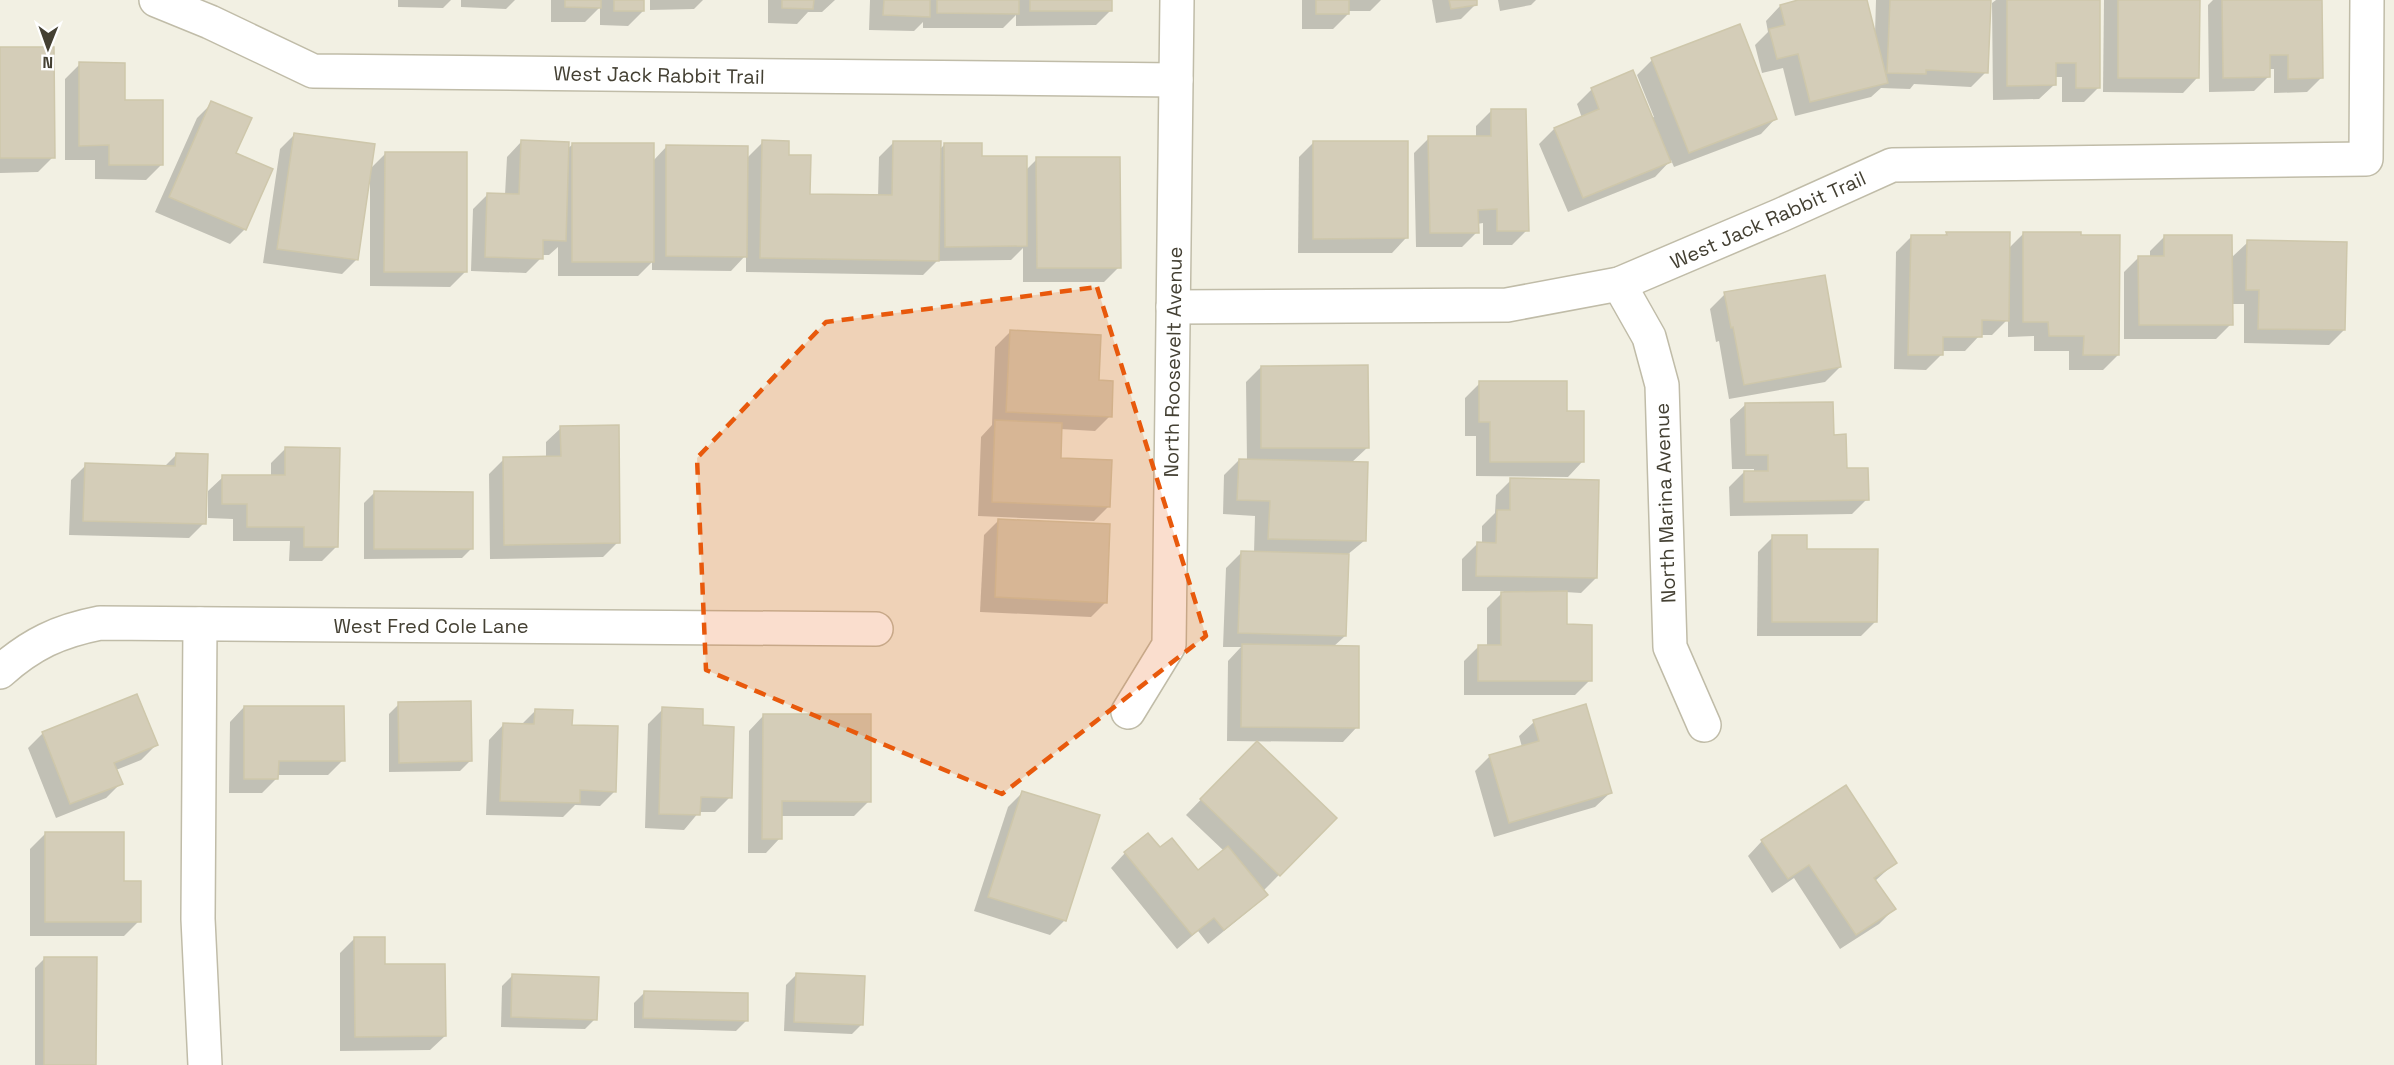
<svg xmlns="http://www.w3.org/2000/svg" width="2394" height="1065" font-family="'Space Grotesk',sans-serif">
  <rect width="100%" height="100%" fill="#f2f0e3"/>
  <g fill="#0003">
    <path d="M 398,0 L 451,0 L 443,8 L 398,7 Z"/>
    <path d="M 461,0 L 515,0 L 506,9 L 461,7 Z"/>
    <path d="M 551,0 L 643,0 L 643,11 L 628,26 L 600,25 L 600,7 L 585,22 L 551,22 Z"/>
    <path d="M 650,0 L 703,0 L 694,9 L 650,10 Z"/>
    <path d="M 768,0 L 835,0 L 822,12 L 808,12 L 797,24 L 768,23 Z"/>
    <path d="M 870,0 L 1111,0 L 1111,10 L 1096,25 L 1016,26 L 1016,15 L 1003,28 L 923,28 L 923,22 L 914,31 L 869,30 Z"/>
    <path d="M 1302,0 L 1381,0 L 1370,11 L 1348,11 L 1348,14 L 1333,29 L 1302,29 Z"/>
    <path d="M 1432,0 L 1475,0 L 1476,4 L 1461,19 L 1436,23 Z"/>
    <path d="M 1498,0 L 1536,0 L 1531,5 L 1500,11 Z"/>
    <path d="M 1805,0 L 1866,0 L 1875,34 L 1876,0 L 1989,0 L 1986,72 L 1971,87 L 1914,84 L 1910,89 L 1881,88 L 1871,97 L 1795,116 L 1783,68 L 1762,73 L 1755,45 L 1768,32 L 1766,21 L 1780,6 Z"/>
    <path d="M 1996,0 L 2099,0 L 2099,87 L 2084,102 L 2062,102 L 2062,77 L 2054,77 L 2054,85 L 2039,99 L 1993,100 L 1992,3 Z"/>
    <path d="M 2104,0 L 2198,0 L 2197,78 L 2183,93 L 2103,92 Z"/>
    <path d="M 2213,0 L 2320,0 L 2321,78 L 2307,92 L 2274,93 L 2274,69 L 2269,69 L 2269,76 L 2254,91 L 2209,92 L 2208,5 Z"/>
    <path d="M 0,49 L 53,157 L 38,172 L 0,173 Z"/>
    <path d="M 1652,60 L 1775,119 L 1761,134 L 1674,167 L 1671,160 L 1655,177 L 1568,212 L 1539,144 L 1554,129 L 1582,118 L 1577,104 L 1592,89 L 1651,118 L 1654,117 L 1637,75 Z"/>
    <path d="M 80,64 L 123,102 L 161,165 L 146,180 L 95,179 L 95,160 L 65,160 L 65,79 Z"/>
    <path d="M 212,103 L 234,154 L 271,169 L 245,229 L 230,244 L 155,212 L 197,118 Z"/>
    <path d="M 1491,111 L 1527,230 L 1512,245 L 1483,245 L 1483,223 L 1477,224 L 1477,232 L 1462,247 L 1416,247 L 1414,153 L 1429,138 L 1476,137 L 1476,126 Z"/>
    <path d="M 295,134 L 370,169 L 385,154 L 465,272 L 450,287 L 370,286 L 370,178 L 368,178 L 357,259 L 342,274 L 263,263 L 280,149 Z"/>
    <path d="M 521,142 L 567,149 L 572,145 L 653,161 L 667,146 L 746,159 L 763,142 L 787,156 L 809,195 L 878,197 L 879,157 L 894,142 L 939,150 L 945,144 L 981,158 L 1025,171 L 1037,159 L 1119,267 L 1104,282 L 1023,282 L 1023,248 L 1011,260 L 937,261 L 923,275 L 746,272 L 746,255 L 731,271 L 652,270 L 652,262 L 638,276 L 558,276 L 558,247 L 549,255 L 541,255 L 541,258 L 526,273 L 471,271 L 473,209 L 488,194 L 505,195 L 507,157 Z"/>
    <path d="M 1314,142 L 1406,238 L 1392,253 L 1298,253 L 1299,157 Z"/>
    <path d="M 1947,233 L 2008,249 L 2023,234 L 2118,355 L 2103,370 L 2069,370 L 2069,351 L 2034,351 L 2034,336 L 2008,337 L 2008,319 L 1992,335 L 1980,335 L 1965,351 L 1941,351 L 1941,355 L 1926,370 L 1894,369 L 1896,252 L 1911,237 L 1943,237 Z"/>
    <path d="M 2165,236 L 2231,258 L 2248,242 L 2344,330 L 2329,345 L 2244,343 L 2244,304 L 2231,304 L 2231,324 L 2216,339 L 2124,339 L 2124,272 L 2139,257 L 2150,257 L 2150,251 Z"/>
    <path d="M 1725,294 L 1840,367 L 1825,382 L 1729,399 L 1719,341 L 1716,342 L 1710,309 Z"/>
    <path d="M 1010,332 L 1097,382 L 1110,416 L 1095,431 L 1060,429 L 1059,460 L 1109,506 L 1094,521 L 978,516 L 981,437 L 992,425 L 995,347 Z"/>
    <path d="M 1261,367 L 1368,447 L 1351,463 L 1364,541 L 1347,555 L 1345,636 L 1333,647 L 1357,727 L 1343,742 L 1227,741 L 1228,661 L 1241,647 L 1223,647 L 1226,568 L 1241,553 L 1254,553 L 1255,516 L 1223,514 L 1224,475 L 1239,460 L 1247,461 L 1246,382 Z"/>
    <path d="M 1480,383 L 1565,412 L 1582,462 L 1568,477 L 1476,476 L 1476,436 L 1465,436 L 1465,398 Z"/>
    <path d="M 1745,405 L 1832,436 L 1845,470 L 1867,499 L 1852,514 L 1730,516 L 1729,487 L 1744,472 L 1754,472 L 1754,469 L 1732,469 L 1730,419 Z"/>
    <path d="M 561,428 L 618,542 L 603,557 L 490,559 L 489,474 L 504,459 L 546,458 L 546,442 Z"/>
    <path d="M 286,448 L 337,546 L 322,561 L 289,561 L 290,541 L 233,541 L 233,519 L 208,518 L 208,491 L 223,477 L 271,477 L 271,463 Z"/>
    <path d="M 177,454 L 204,523 L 189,538 L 69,535 L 71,480 L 86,465 L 164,467 Z"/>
    <path d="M 1511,480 L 1596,578 L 1581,593 L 1565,592 L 1566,626 L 1590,680 L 1575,695 L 1464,695 L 1464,661 L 1479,646 L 1487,646 L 1487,608 L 1504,591 L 1462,591 L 1462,559 L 1477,544 L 1482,544 L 1482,526 L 1495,513 L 1496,495 Z"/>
    <path d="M 374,493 L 472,548 L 462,558 L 364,559 L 364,503 Z"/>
    <path d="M 999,520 L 1106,602 L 1091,617 L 980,612 L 984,535 Z"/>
    <path d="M 1773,537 L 1805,550 L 1876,621 L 1861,636 L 1757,636 L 1758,552 Z"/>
    <path d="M 399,704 L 470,761 L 460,771 L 389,772 L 389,714 Z"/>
    <path d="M 244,707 L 343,760 L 328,775 L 277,775 L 277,778 L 262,793 L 229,793 L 230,722 Z"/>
    <path d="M 663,709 L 701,727 L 730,797 L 715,812 L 699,812 L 684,830 L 645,828 L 648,724 Z"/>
    <path d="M 536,710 L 571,726 L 615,791 L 600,806 L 575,805 L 563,817 L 486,815 L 489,740 L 503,725 L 521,725 Z"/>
    <path d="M 763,716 L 869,801 L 854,816 L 780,816 L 780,838 L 766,853 L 748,853 L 749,731 Z"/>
    <path d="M 1534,722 L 1610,793 L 1595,807 L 1494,837 L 1475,771 L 1490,756 L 1522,747 L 1519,736 Z"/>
    <path d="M 43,733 L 156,745 L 141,760 L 116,770 L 121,783 L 106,798 L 56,818 L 28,748 Z"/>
    <path d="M 1242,757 L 1335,818 L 1263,891 L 1266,895 L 1251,909 L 1208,944 L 1198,931 L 1177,949 L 1111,868 L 1125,853 L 1160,849 L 1198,872 L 1224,851 L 1186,815 Z"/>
    <path d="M 1023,792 L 1065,920 L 1050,935 L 974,911 L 1008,807 Z"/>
    <path d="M 45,834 L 122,882 L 139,921 L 124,936 L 30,936 L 30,849 Z"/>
    <path d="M 1762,841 L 1896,862 L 1875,881 L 1894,909 L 1879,924 L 1840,949 L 1794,878 L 1772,893 L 1748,856 Z"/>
    <path d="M 355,938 L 383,966 L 445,1036 L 430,1050 L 340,1051 L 340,953 Z"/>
    <path d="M 45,958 L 94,1065 L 35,1065 L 35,968 Z"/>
    <path d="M 513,975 L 595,1019 L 585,1029 L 501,1027 L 502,986 Z"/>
    <path d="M 796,975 L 862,1024 L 852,1034 L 784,1031 L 786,985 Z"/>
    <path d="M 644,993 L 746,1021 L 736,1031 L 634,1028 L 634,1003 Z"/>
  </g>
  <g fill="#d4cdb8" stroke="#cec7ab" stroke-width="1.5">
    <path d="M 565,0 L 601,0 L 601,8 L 565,7 Z"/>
    <rect x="614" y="0" width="30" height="11"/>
    <path d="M 782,0 L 814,0 L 813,9 L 782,8 Z"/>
    <path d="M 884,0 L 930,0 L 930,17 L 883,15 Z"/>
    <path d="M 937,0 L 1019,0 L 1019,14 L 937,13 Z"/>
    <rect x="1030" y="0" width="82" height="11"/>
    <rect x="1316" y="0" width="33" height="14"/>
    <path d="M 1449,0 L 1477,0 L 1477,5 L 1451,9 Z"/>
    <path d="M 1798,0 L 1867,0 L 1888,83 L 1810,102 L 1798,54 L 1777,59 L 1769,29 L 1785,25 L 1780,5 Z"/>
    <path d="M 1890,0 L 1991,0 L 1988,73 L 1926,70 L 1926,74 L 1887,73 Z"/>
    <path d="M 2007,0 L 2100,0 L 2100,88 L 2076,88 L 2076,63 L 2056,63 L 2056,85 L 2007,86 Z"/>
    <path d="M 2118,0 L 2200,0 L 2199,78 L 2118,78 Z"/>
    <path d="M 2222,0 L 2322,0 L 2323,78 L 2288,79 L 2288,55 L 2270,55 L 2270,77 L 2223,78 Z"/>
    <path d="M 1740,24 L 1777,119 L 1689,153 L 1651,58 Z"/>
    <path d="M 0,47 L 54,47 L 55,158 L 0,158 Z"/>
    <path d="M 79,62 L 125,63 L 125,100 L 163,100 L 163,165 L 109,165 L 109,145 L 79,146 Z"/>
    <path d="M 1633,70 L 1671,162 L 1583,198 L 1554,128 L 1599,109 L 1591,88 Z"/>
    <path d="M 211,101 L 252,118 L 236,153 L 273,169 L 246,230 L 169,197 Z"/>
    <path d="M 1491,109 L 1526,109 L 1529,231 L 1497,231 L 1497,209 L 1478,210 L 1479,233 L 1430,233 L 1428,136 L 1491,136 Z"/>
    <path d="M 294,133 L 375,144 L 358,260 L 277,249 Z"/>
    <path d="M 521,140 L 569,142 L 566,241 L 543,240 L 543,259 L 485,257 L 487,193 L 519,194 Z"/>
    <path d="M 762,140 L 789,141 L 789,155 L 811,155 L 810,194 L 892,195 L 893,141 L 941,141 L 939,261 L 760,258 Z"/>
    <path d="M 1313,141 L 1408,141 L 1408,238 L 1313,239 Z"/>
    <rect x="572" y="143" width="82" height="119"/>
    <path d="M 944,143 L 982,143 L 982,156 L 1027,156 L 1027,246 L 945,247 Z"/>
    <path d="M 666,145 L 748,146 L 747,257 L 666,256 Z"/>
    <path d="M 385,152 L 467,152 L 467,272 L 384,272 Z"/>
    <path d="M 1036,157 L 1120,157 L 1121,268 L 1037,268 Z"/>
    <path d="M 1946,232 L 2010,232 L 2009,321 L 1982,320 L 1982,337 L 1943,337 L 1943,355 L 1908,355 L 1911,235 L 1947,235 Z"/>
    <path d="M 2023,232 L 2081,232 L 2081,235 L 2120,235 L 2119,355 L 2083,355 L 2084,336 L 2049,336 L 2048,322 L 2023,322 Z"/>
    <path d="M 2164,235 L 2232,235 L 2233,325 L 2139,325 L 2138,256 L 2164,256 Z"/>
    <path d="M 2247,240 L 2347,242 L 2345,330 L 2258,329 L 2259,290 L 2246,290 Z"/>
    <path d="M 1825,275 L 1841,367 L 1744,385 L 1733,327 L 1731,328 L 1724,292 Z"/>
    <path d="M 1010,330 L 1101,335 L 1099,380 L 1113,381 L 1112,417 L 1006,412 Z"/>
    <path d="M 1368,365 L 1369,448 L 1261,448 L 1261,366 Z"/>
    <path d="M 1479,381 L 1567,381 L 1567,411 L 1584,411 L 1584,462 L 1490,462 L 1490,422 L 1479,422 Z"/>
    <path d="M 1833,402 L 1834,435 L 1846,434 L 1847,468 L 1868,468 L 1869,500 L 1744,502 L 1744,471 L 1768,471 L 1768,455 L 1746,455 L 1745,403 Z"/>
    <path d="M 995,420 L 1062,423 L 1061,458 L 1112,460 L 1110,507 L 992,502 Z"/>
    <path d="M 619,425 L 620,543 L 504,545 L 503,457 L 561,456 L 560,426 Z"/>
    <path d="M 285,447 L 340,448 L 338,547 L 304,547 L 304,527 L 247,527 L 247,504 L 222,504 L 222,475 L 285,475 Z"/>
    <path d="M 176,453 L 208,454 L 206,524 L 83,521 L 85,463 L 175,466 Z"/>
    <path d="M 1239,459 L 1368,462 L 1366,541 L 1268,539 L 1270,501 L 1237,500 Z"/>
    <path d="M 1510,478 L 1599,480 L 1597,578 L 1476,576 L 1477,542 L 1496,543 L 1497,510 L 1510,510 Z"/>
    <path d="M 374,491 L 473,492 L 473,549 L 374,549 Z"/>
    <path d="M 998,519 L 1110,524 L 1107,603 L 995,597 Z"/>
    <path d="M 1772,535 L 1807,535 L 1807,549 L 1878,549 L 1877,622 L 1772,622 Z"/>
    <path d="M 1241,551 L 1349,554 L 1346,636 L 1238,633 Z"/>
    <path d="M 1567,591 L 1567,624 L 1592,625 L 1592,681 L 1478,681 L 1478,645 L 1501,645 L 1501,592 Z"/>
    <path d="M 1242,644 L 1359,646 L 1359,728 L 1241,727 Z"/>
    <path d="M 137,694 L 158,745 L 114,763 L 123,784 L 70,804 L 42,732 Z"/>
    <path d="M 471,701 L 472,761 L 399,763 L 398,702 Z"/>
    <path d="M 1586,704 L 1612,793 L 1509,823 L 1489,755 L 1539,741 L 1533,720 Z"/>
    <path d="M 244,706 L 344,706 L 345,761 L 279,761 L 278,779 L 244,779 Z"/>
    <path d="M 662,707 L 703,709 L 703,725 L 734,727 L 732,798 L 701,797 L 700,815 L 659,814 Z"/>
    <path d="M 535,709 L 573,710 L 572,725 L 618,726 L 616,792 L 580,790 L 580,803 L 500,801 L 503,723 L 534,724 Z"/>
    <path d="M 763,714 L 871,714 L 871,802 L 782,801 L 782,839 L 762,839 Z"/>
    <path d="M 1257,741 L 1337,818 L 1280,876 L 1200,799 Z"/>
    <path d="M 1846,785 L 1897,863 L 1874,878 L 1896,909 L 1856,935 L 1809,865 L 1788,879 L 1761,840 Z"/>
    <path d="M 1022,791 L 1100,815 L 1066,921 L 988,897 Z"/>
    <path d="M 45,832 L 124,832 L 124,881 L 141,881 L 141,922 L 45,922 Z"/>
    <path d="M 1148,833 L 1160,847 L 1172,838 L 1198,870 L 1228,846 L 1268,895 L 1224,930 L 1214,918 L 1192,935 L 1124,852 Z"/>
    <path d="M 354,937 L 385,937 L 385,964 L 445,964 L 446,1036 L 355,1037 Z"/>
    <path d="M 44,957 L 97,957 L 96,1065 L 44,1065 Z"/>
    <path d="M 796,973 L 865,976 L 863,1025 L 794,1022 Z"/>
    <path d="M 512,974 L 599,977 L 597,1020 L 511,1017 Z"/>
    <path d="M 644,991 L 748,993 L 748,1021 L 643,1018 Z"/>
  </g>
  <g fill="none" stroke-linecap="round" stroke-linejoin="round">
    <g stroke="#c0bca8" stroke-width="36">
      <g id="minor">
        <path d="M 156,0 L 210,22 L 313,71 L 1176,80"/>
        <path d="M 1619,284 L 1649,337 L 1662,385 L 1670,647 L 1704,725"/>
        <path d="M 1173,307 L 1507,305 L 1619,284 L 1781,215 L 1892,165 L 2366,159 L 2367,0"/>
        <path d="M 200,624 L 198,919 L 205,1065"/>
        <path d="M 0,672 C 31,644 59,631 100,623 L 876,629"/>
        <path d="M 1128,712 L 1169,645 L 1177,0"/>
      </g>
    </g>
    <use href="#minor" stroke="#fff" stroke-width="33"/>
  </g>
  <path fill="#e8590c" fill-opacity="0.2" stroke="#e8590c" stroke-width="4.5" stroke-dasharray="12 8" stroke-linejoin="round" d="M 1097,287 L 1206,636 L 1002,794 L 706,670 L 697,458 L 826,322 Z"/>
  <g text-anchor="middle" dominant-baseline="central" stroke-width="4.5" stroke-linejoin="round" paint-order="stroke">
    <g font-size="20" fill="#444033" stroke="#fff">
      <text transform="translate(659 75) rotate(1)">West Jack Rabbit Trail</text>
      <text transform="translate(1768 220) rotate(-24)">West Jack Rabbit Trail</text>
      <text transform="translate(1173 362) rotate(-89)">North Roosevelt Avenue</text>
      <text transform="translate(1665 503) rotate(-92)">North Marina Avenue</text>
      <text x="431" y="626">West Fred Cole Lane</text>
    </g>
  </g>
  <g transform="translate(48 48) rotate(181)" stroke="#ffffff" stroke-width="4.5" paint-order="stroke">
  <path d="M0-4.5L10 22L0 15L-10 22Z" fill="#444033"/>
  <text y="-9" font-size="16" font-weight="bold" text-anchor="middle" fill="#444033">N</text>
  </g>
</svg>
